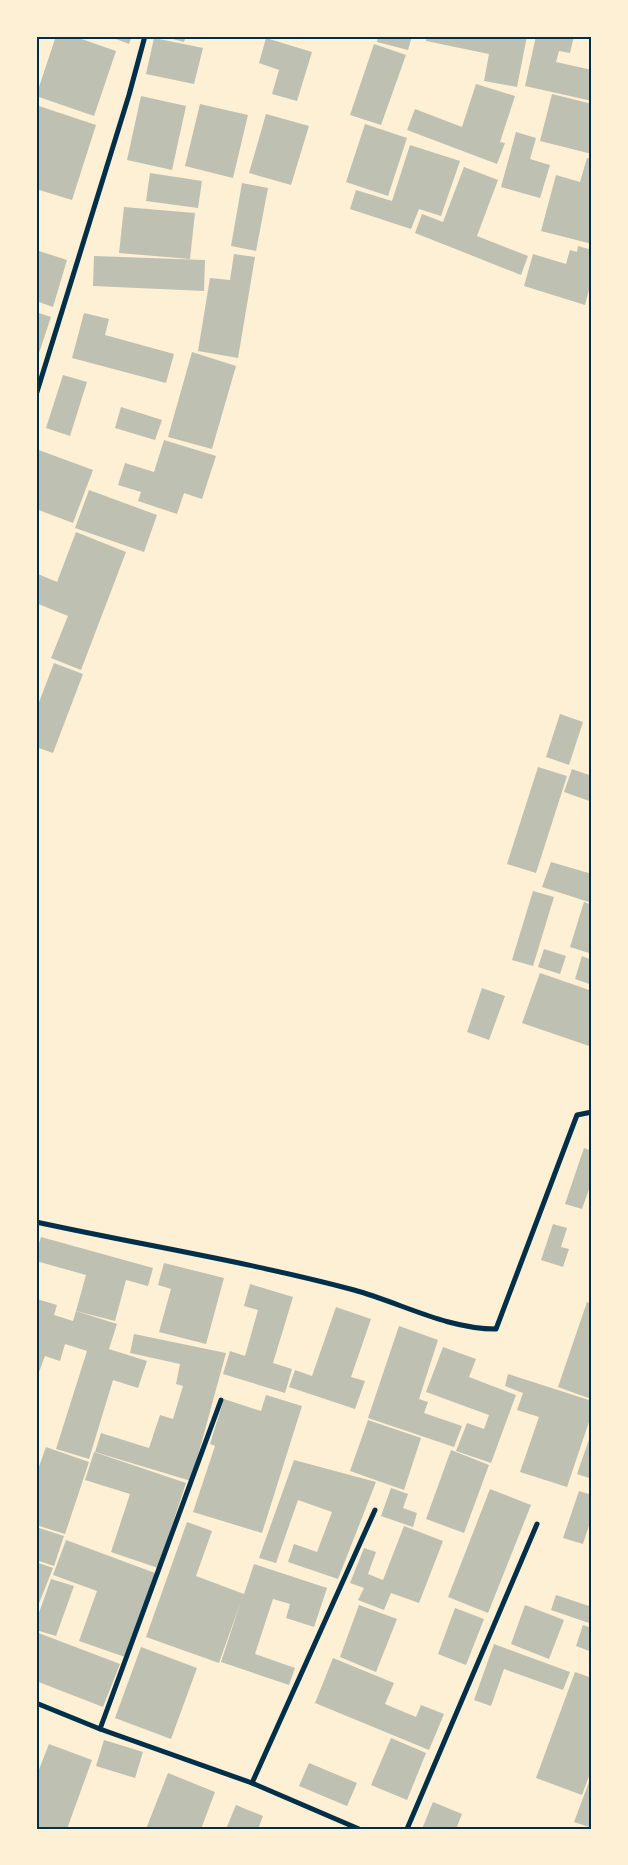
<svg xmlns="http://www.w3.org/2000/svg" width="628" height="1865" font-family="Lora,serif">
  <rect width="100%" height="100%" fill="#fdf0d5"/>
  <g fill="#bec0b2">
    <path d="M 56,36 L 73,36 L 116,51 L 94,116 L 36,96 Z"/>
    <path d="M 108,36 L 132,36 L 129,44 Z"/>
    <path d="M 162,36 L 186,36 L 184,42 Z"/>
    <path d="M 378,36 L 412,36 L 408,50 L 377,42 Z"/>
    <path d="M 427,36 L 527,36 L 517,87 L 484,81 L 489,54 L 426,41 Z"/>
    <path d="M 536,36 L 574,36 L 570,53 L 559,51 L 556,62 L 592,70 L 592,101 L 525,86 Z"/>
    <path d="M 154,38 L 203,48 L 194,84 L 146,74 Z"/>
    <path d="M 266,38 L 312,52 L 297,101 L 272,94 L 279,70 L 259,63 Z"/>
    <path d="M 374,44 L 406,55 L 381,125 L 350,115 Z"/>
    <path d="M 476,84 L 515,96 L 500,142 L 505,143 L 497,164 L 407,130 L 415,109 L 462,127 Z"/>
    <path d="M 552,94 L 592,104 L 592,154 L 540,141 Z"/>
    <path d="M 141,96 L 186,106 L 172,170 L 127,160 Z"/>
    <path d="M 200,104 L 248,115 L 233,178 L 185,166 Z"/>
    <path d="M 39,106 L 96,125 L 72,200 L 36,189 L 36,113 Z"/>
    <path d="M 266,114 L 309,126 L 291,185 L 249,173 Z"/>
    <path d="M 365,124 L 407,138 L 388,196 L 346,182 Z"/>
    <path d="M 516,132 L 536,138 L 530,159 L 550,165 L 540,198 L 501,187 Z"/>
    <path d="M 410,145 L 460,161 L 441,216 L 419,209 L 411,229 L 350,209 L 356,190 L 392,201 Z"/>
    <path d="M 587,158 L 592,159 L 592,244 L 541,231 L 556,175 L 580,182 Z"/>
    <path d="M 464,167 L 498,180 L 477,236 L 528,256 L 521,275 L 415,233 L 422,214 L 443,222 Z"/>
    <path d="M 150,173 L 202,181 L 198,208 L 146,201 Z"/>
    <path d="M 242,183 L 268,188 L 256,251 L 231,246 Z"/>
    <path d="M 124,207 L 195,213 L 190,259 L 119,253 Z"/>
    <path d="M 578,246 L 592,250 L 592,278 L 585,305 L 524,286 L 533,254 L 566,264 L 570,250 L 577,252 Z"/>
    <path d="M 36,250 L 67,260 L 53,307 L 36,301 Z"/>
    <path d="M 234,254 L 255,257 L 238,358 L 198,351 L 210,278 L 230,280 Z"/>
    <path d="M 94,256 L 205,260 L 204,291 L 93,286 Z"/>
    <path d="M 36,312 L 51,317 L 37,359 L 36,359 Z"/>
    <path d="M 84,313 L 109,319 L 105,335 L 174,354 L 166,383 L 72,358 Z"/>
    <path d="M 192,352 L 236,366 L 212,449 L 168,437 Z"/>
    <path d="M 63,375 L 87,382 L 70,436 L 46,428 Z"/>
    <path d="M 121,407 L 162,420 L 155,440 L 115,428 Z"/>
    <path d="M 164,440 L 216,456 L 202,499 L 184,493 L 177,514 L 138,501 L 141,492 L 118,485 L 125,463 L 154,472 Z"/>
    <path d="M 36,449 L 93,470 L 73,523 L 36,509 Z"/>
    <path d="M 89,490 L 157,515 L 144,552 L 75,528 Z"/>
    <path d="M 76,532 L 126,552 L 81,670 L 51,658 L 68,616 L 36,603 L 38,574 L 57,582 Z"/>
    <path d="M 54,663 L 83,674 L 53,753 L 36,747 L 36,710 Z"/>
    <path d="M 560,714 L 583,722 L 569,765 L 546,757 Z"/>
    <path d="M 538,767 L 567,776 L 536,873 L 507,864 Z"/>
    <path d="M 572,769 L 592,776 L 592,802 L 564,792 Z"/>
    <path d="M 551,862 L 592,874 L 592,903 L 542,887 Z"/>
    <path d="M 533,891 L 554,897 L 533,966 L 512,960 Z"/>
    <path d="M 584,902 L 592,905 L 592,954 L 570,947 Z"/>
    <path d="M 544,949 L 566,956 L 560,974 L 538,967 Z"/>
    <path d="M 582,956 L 592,960 L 592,985 L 575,979 Z"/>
    <path d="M 540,973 L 592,991 L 592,1047 L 522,1023 Z"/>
    <path d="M 482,988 L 505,996 L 489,1040 L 467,1032 Z"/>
    <path d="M 584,1148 L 592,1151 L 592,1181 L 582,1209 L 565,1204 Z"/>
    <path d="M 553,1224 L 567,1228 L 561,1247 L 569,1249 L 563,1267 L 541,1260 Z"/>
    <path d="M 41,1237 L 153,1268 L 148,1286 L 126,1280 L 115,1321 L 76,1311 L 86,1275 L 36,1261 L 36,1253 Z"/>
    <path d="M 164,1263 L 224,1278 L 206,1344 L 159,1332 L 171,1289 L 158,1285 Z"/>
    <path d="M 250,1284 L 293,1297 L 273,1363 L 292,1369 L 285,1393 L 223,1374 L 230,1351 L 245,1356 L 258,1310 L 244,1306 Z"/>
    <path d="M 37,1299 L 57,1305 L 54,1315 L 73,1321 L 76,1311 L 117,1324 L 109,1349 L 147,1361 L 138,1388 L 113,1380 L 89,1459 L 56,1449 L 87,1351 L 65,1344 L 60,1361 L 45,1356 L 36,1380 Z"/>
    <path d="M 587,1302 L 592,1304 L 591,1399 L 558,1387 Z"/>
    <path d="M 336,1307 L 371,1319 L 351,1377 L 365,1381 L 355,1409 L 289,1387 L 295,1370 L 312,1376 Z"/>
    <path d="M 399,1326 L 438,1340 L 419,1399 L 428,1402 L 424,1413 L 462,1426 L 454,1447 L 368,1418 Z"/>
    <path d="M 134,1334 L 226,1353 L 191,1481 L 95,1452 L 101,1433 L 149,1448 L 160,1415 L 173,1419 L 183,1386 L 176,1384 L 180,1364 L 130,1353 Z"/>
    <path d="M 443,1347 L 476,1359 L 469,1377 L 516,1395 L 491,1463 L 456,1451 L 467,1423 L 484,1429 L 489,1415 L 426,1392 Z"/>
    <path d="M 508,1374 L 592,1401 L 592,1413 L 567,1487 L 520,1472 L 539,1417 L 517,1410 L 523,1393 L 505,1386 Z"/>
    <path d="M 266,1395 L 302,1406 L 262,1533 L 193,1512 L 215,1446 L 210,1444 L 224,1399 L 261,1411 Z"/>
    <path d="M 368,1420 L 421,1438 L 404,1490 L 350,1471 Z"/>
    <path d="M 592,1431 L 592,1479 L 577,1474 Z"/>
    <path d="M 46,1447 L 89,1462 L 65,1534 L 36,1525 L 36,1475 Z"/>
    <path d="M 451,1450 L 489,1465 L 464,1533 L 426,1519 Z"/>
    <path d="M 94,1452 L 186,1483 L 158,1568 L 111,1552 L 130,1494 L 85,1480 Z"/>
    <path d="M 294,1460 L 376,1482 L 338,1579 L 288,1562 L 294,1544 L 317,1552 L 332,1512 L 298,1500 L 276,1563 L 259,1558 Z"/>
    <path d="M 391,1488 L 408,1494 L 403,1508 L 417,1513 L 413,1527 L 381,1516 Z"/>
    <path d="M 490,1489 L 531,1505 L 488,1613 L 448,1597 Z"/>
    <path d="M 579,1491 L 592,1495 L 592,1516 L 583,1544 L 563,1538 Z"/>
    <path d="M 187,1522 L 212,1531 L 196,1576 L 244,1594 L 254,1564 L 327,1588 L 314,1627 L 286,1618 L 290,1604 L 273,1599 L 255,1654 L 295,1668 L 289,1685 L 221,1662 L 241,1601 L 219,1663 L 146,1637 Z"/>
    <path d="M 404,1526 L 443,1541 L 419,1603 L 391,1593 L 384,1610 L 358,1600 L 364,1588 L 350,1583 L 364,1548 L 376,1552 L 368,1574 L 383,1580 Z"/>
    <path d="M 36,1527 L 64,1536 L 54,1566 L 36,1560 Z"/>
    <path d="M 66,1540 L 155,1573 L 125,1657 L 79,1641 L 97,1591 L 53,1575 Z"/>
    <path d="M 36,1562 L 53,1568 L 36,1611 Z"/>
    <path d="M 51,1579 L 74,1586 L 56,1636 L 36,1630 L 36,1621 Z"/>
    <path d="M 556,1595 L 592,1607 L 592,1624 L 551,1610 Z"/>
    <path d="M 359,1605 L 397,1619 L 376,1672 L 340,1657 Z"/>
    <path d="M 525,1605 L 564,1620 L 549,1659 L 511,1644 Z"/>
    <path d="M 455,1608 L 484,1619 L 466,1665 L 438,1654 Z"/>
    <path d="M 583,1625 L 592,1628 L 592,1652 L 576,1646 Z"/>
    <path d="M 36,1632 L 120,1664 L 103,1707 L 36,1681 Z"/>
    <path d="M 494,1644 L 570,1672 L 563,1690 L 504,1669 L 491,1706 L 474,1700 Z"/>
    <path d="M 141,1647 L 197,1668 L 171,1739 L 115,1718 Z"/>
    <path d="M 333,1658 L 394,1683 L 385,1704 L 416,1717 L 421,1705 L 444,1714 L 429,1750 L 315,1703 Z"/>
    <path d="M 575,1672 L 592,1678 L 592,1768 L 582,1795 L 536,1778 Z"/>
    <path d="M 391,1738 L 426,1753 L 407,1800 L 371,1785 Z"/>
    <path d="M 104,1740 L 143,1752 L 135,1778 L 96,1766 Z"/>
    <path d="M 49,1744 L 92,1760 L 67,1829 L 36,1829 L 36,1777 Z"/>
    <path d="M 309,1763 L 357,1783 L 347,1806 L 299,1786 Z"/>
    <path d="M 168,1773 L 215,1792 L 201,1829 L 146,1829 Z"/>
    <path d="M 592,1774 L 592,1828 L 574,1822 Z"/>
    <path d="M 433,1802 L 462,1814 L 456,1829 L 422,1829 Z"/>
    <path d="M 236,1805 L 263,1816 L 258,1829 L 226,1829 Z"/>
  </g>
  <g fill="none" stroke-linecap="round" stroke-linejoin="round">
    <g stroke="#003049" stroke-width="5">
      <path d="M 36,395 L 129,95 L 145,36"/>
      <path d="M 36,1222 C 142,1245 249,1262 354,1290 C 401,1303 447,1329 496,1329 L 577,1115 L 592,1112"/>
      <path d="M 36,1703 L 100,1729 L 252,1783 L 359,1829"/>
      <path d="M 100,1729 L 221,1400"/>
      <path d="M 252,1783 L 375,1510"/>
      <path d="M 407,1829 L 537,1524"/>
    </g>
  </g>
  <rect width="628" height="1865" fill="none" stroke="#fdf0d5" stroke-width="75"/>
  <rect x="38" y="38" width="552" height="1790" fill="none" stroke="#003049" stroke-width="2"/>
</svg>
